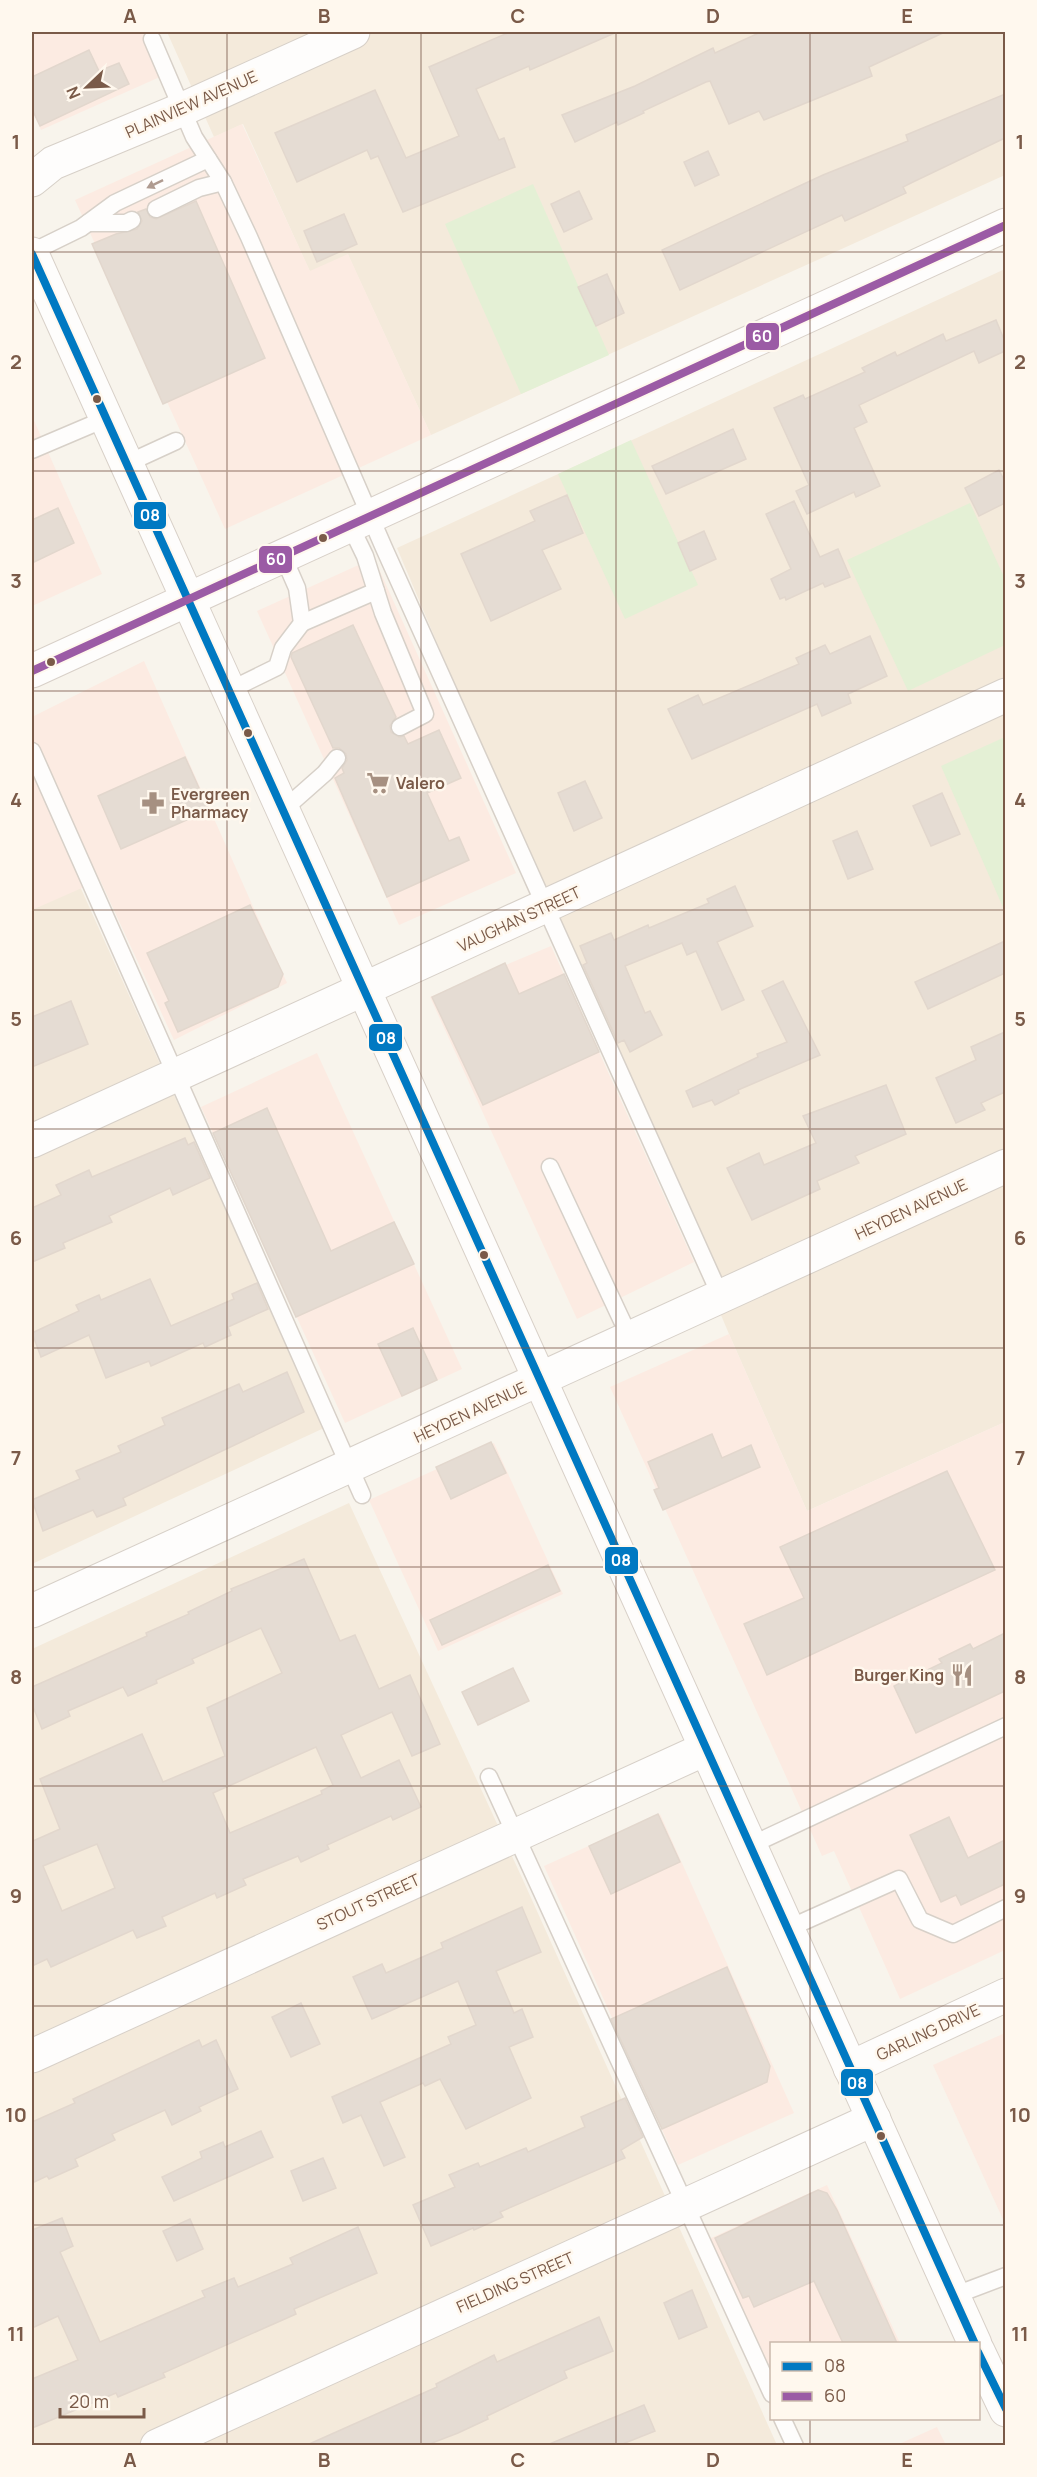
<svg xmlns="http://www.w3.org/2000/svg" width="1037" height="2477" font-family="Manrope,sans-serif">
  <rect width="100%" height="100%" fill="#f8f4ec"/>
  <g fill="#f4eadb">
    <path d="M 167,32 L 1005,32 L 1005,175 L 431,435 L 348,255 L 310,272 L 243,124 L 214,137 Z"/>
    <path d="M 1005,269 L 1005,1422 L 807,1511 L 729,1334 L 397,548 Z"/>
    <path d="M 32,780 L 324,1428 L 32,1564 Z"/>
    <path d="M 349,1503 L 523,1880 L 777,2445 L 32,2445 L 32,1649 Z"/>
  </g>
  <g fill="#fcebe2">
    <path d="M 32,32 L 143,32 L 162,76 L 41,130 L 32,108 Z"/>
    <path d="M 242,124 L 310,271 L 348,254 L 431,435 L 225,529 L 75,200 Z"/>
    <path d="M 32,416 L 102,574 L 32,606 Z"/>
    <path d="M 374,558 L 516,873 L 399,925 L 257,611 Z"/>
    <path d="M 144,661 L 287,983 L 174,1040 L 100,880 L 32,910 L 32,717 Z"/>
    <path d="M 551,946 L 694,1262 L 577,1319 L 430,997 Z"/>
    <path d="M 317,1053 L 462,1369 L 345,1423 L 201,1107 Z"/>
    <path d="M 729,1334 L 807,1511 L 1005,1422 L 1005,1950 L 900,1999 L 834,1851 L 822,1856 L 610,1387 Z"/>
    <path d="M 494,1443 L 563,1594 L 438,1651 L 369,1500 Z"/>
    <path d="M 660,1814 L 794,2113 L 678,2165 L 544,1866 Z"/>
    <path d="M 1005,2033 L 1005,2224 L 933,2065 Z"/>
    <path d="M 827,2185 L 900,2343 L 772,2344 L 771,2374 L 709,2239 Z"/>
    <path d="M 937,2427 L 946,2445 L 897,2445 Z"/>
  </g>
  <g fill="#e4f0d5">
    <path d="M 533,184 L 609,355 L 521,394 L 445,224 Z"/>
    <path d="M 631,440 L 698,585 L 625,619 L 558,474 Z"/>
    <path d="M 970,503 L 1005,579 L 1005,645 L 908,691 L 847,560 Z"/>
    <path d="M 1005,737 L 1005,912 L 941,766 Z"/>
  </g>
  <g fill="#e5dcd3" stroke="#e2d7cd" stroke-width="1.5" fill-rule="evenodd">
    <path d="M 510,32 L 617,32 L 530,70 L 529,66 L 476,89 L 499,140 L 504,138 L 515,167 L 403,212 L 378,156 L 371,159 L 367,150 L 297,182 L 275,133 L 375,90 L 406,158 L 459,136 L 429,67 Z"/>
    <path d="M 761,32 L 945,32 L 869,67 L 872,76 L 764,120 L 759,111 L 729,124 L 710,81 L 706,82 L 643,111 L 644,113 L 618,125 L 617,122 L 575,142 L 562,115 L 635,86 L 713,48 L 715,53 Z"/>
    <path d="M 89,50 L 99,71 L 119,63 L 129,84 L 40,126 L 32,109 L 32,77 Z"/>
    <path d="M 1005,94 L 1005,138 L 913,182 L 903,187 L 906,193 L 869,210 L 845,221 L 842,215 L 680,290 L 662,250 L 823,175 L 908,141 L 906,135 Z"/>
    <path d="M 708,151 L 719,175 L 695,186 L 684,162 Z"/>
    <path d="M 579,191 L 592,219 L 564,232 L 551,204 Z"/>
    <path d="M 196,201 L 265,358 L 163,404 L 92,244 L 116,234 L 137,229 L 142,221 L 138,212 L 146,209 L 150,217 L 156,219 Z"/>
    <path d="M 344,214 L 357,244 L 317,262 L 304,231 Z"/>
    <path d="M 607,274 L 624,313 L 596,326 L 578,287 Z"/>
    <path d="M 996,320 L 1005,342 L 1005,351 L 979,363 L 974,351 L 859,405 L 867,422 L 854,428 L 880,486 L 856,497 L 854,492 L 807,514 L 796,491 L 809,485 L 774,408 L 803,395 L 805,399 L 865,372 L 862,368 L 895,352 L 897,356 L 943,334 L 946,341 Z"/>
    <path d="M 733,429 L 746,459 L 666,494 L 652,466 Z"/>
    <path d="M 999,470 L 1005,482 L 1005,503 L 979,516 L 965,488 Z"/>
    <path d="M 567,495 L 583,533 L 542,550 L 561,589 L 491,621 L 461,554 L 535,521 L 530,511 Z"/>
    <path d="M 794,501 L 820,557 L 838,549 L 850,577 L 825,587 L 823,583 L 786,600 L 785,597 L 780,599 L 771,579 L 791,569 L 766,514 Z"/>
    <path d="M 58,508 L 74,543 L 32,563 L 32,520 Z"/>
    <path d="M 704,531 L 716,559 L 690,571 L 678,543 Z"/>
    <path d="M 353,625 L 396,717 L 390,726 L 391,732 L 399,737 L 404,736 L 408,744 L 439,730 L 461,778 L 427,793 L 449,841 L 459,837 L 469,860 L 387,897 L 335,778 L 344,773 L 342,768 L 347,760 L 346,754 L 339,748 L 333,748 L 291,657 L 292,653 Z"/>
    <path d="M 870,636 L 887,676 L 848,694 L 851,703 L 822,716 L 817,704 L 692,759 L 668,709 L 698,695 L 703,705 L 799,664 L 796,658 L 825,645 L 830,654 Z"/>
    <path d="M 185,757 L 209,810 L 121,849 L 98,796 Z"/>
    <path d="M 585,781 L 602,818 L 574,831 L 558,793 Z"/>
    <path d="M 942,793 L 960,834 L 931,846 L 913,806 Z"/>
    <path d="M 857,831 L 873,869 L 848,879 L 833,841 Z"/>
    <path d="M 735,886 L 753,926 L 717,942 L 744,1000 L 722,1010 L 696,951 L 687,955 L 682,943 L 625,966 L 645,1013 L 650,1011 L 662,1035 L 630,1052 L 624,1040 L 618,1043 L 583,965 L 587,963 L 580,946 L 611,933 L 614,940 L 648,925 L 649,928 L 709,903 L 707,899 Z"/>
    <path d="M 250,905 L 283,974 L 278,987 L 178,1032 L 165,1003 L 169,1001 L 147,953 Z"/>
    <path d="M 1005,941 L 1005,973 L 928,1009 L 915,982 Z"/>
    <path d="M 505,963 L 519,994 L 564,974 L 599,1052 L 483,1105 L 432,997 Z"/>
    <path d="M 783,981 L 820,1055 L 738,1090 L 739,1093 L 715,1105 L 712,1100 L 693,1107 L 686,1091 L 758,1057 L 757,1054 L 787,1042 L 762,991 Z"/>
    <path d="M 71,1001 L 88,1044 L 32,1067 L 32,1017 Z"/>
    <path d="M 1005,1032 L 1005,1092 L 981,1103 L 985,1110 L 956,1123 L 936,1078 L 976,1060 L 971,1047 Z"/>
    <path d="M 886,1085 L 906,1134 L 855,1156 L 859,1163 L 817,1181 L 820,1189 L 752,1220 L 727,1168 L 759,1153 L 764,1165 L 816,1143 L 803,1116 Z"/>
    <path d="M 267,1108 L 331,1251 L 394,1222 L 414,1264 L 296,1317 L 213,1133 Z"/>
    <path d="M 185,1138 L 188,1145 L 194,1142 L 210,1178 L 173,1195 L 170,1188 L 109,1216 L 112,1222 L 63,1243 L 65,1248 L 32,1262 L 32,1208 L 61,1195 L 56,1185 L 89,1170 L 92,1177 Z"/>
    <path d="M 150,1279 L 171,1326 L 234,1299 L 232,1294 L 257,1283 L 268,1309 L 228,1327 L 231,1335 L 205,1347 L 203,1343 L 151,1366 L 149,1361 L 106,1378 L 89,1335 L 41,1357 L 32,1333 L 79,1311 L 76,1305 L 99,1295 L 101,1300 Z"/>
    <path d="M 413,1328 L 437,1380 L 402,1396 L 378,1344 Z"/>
    <path d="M 287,1372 L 304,1412 L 123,1498 L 126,1505 L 97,1517 L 93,1510 L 43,1531 L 32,1500 L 80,1479 L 76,1471 L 121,1452 L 118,1446 L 165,1425 L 162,1418 L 239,1384 L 243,1392 Z"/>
    <path d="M 712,1434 L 722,1458 L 751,1445 L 760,1467 L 663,1510 L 654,1490 L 659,1488 L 648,1462 Z"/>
    <path d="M 491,1442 L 506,1473 L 451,1499 L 436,1467 Z"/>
    <path d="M 947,1471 L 995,1570 L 767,1675 L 744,1624 L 804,1598 L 780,1547 Z"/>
    <path d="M 304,1559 L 340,1641 L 355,1635 L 379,1689 L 410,1675 L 440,1744 L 412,1756 L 392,1712 L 341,1735 L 361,1778 L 399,1760 L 421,1807 L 393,1820 L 391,1816 L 327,1845 L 329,1849 L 301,1862 L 298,1856 L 243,1879 L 246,1885 L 217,1898 L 215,1893 L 162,1917 L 166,1926 L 137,1938 L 133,1930 L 51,1967 L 47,1959 L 32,1966 L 32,1838 L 33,1841 L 60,1829 L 40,1779 L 142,1734 L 163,1782 L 206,1764 L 225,1756 L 207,1708 L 282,1673 L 261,1628 L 192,1659 L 194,1663 L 156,1680 L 157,1683 L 128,1696 L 123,1687 L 68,1711 L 70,1716 L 42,1729 L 32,1704 L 32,1687 L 147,1636 L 146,1633 L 189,1614 L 188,1612 L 232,1591 L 231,1589 ZM 316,1747 L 333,1785 L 321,1791 L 322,1794 L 230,1833 L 213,1793 ZM 97,1844 L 115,1888 L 62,1911 L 43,1866 Z"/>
    <path d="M 548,1565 L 560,1591 L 442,1645 L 430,1620 Z"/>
    <path d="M 1005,1633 L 1005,1691 L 916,1733 L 894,1686 L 942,1663 L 939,1659 L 970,1644 L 973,1649 Z"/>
    <path d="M 513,1668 L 529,1701 L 478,1725 L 462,1692 Z"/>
    <path d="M 658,1814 L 680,1862 L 611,1894 L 589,1846 Z"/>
    <path d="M 949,1817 L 968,1858 L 1005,1840 L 1005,1884 L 961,1905 L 956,1895 L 941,1902 L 910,1835 Z"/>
    <path d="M 522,1907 L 541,1952 L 496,1971 L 514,2013 L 522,2009 L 533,2037 L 509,2047 L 531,2098 L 466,2129 L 440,2079 L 425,2086 L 423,2083 L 380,2102 L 405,2157 L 384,2166 L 361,2115 L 343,2123 L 332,2097 L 451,2044 L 448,2037 L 476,2025 L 458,1981 L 372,2019 L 353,1977 L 382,1964 L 386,1973 L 443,1948 L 441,1943 Z"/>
    <path d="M 727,1967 L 770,2066 L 767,2082 L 662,2129 L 611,2019 Z"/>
    <path d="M 301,2003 L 320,2044 L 291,2057 L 272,2017 Z"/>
    <path d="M 199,2040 L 202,2047 L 216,2040 L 238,2089 L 199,2107 L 201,2111 L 172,2125 L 165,2110 L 112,2134 L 115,2140 L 75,2159 L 78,2166 L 49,2179 L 47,2176 L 32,2183 L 32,2122 L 75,2103 L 73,2099 Z"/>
    <path d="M 625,2098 L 643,2137 L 621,2150 L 625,2158 L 500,2212 L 503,2217 L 474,2230 L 473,2228 L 431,2246 L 413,2205 L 455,2187 L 449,2175 L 478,2163 L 480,2167 L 526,2148 L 528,2152 L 585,2127 L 581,2117 Z"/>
    <path d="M 261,2131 L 273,2157 L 174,2201 L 162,2177 L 202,2158 L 200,2152 L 223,2142 L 225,2147 Z"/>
    <path d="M 323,2158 L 336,2188 L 303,2201 L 291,2171 Z"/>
    <path d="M 818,2190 L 827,2193 L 837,2210 L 897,2343 L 843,2343 L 814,2281 L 754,2307 L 749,2296 L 743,2298 L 715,2238 Z"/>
    <path d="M 62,2218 L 73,2246 L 60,2252 L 100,2342 L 205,2297 L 202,2291 L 234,2278 L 238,2287 L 293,2264 L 290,2258 L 358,2227 L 377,2273 L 294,2309 L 296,2314 L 163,2373 L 165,2377 L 118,2397 L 116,2393 L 32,2428 L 32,2379 L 78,2360 L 58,2316 L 32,2328 L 32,2230 Z"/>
    <path d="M 190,2219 L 203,2249 L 177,2261 L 163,2231 Z"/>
    <path d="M 692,2290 L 707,2327 L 679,2339 L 664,2303 Z"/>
    <path d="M 599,2317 L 613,2351 L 564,2371 L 567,2378 L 487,2416 L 488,2419 L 458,2433 L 427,2445 L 307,2445 L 437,2387 L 436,2384 L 494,2355 L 497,2362 Z"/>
    <path d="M 644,2405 L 655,2431 L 620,2445 L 547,2445 Z"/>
  </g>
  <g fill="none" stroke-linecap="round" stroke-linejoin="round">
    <g stroke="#d7d0c8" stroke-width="19">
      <g id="lane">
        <path d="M 152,39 L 194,137 L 223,182 L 249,237 L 384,548 L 721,1297"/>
        <path d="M 156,209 L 199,188 L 223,182"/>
        <path d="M 88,223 L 126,223 L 132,220"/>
        <path d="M 32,252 L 81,228 L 115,203 L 208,159"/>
        <path d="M 32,450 L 105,419"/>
        <path d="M 126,464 L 176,441"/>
        <path d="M 350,525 L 365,556 L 383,613 L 425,714 L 400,727"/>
        <path d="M 302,623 L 376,591"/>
        <path d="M 228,691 L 277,667 L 283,648 L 302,623 L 297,588 L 283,556"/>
        <path d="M 32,751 L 362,1495"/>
        <path d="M 282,811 L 325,773 L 337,758"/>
        <path d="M 550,1167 L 630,1338"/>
        <path d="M 489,1777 L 772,2394"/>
        <path d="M 749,1846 L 1006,1726"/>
        <path d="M 787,1929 L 899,1879 L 920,1920 L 953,1934 L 1006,1908"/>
        <path d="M 953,2296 L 1006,2276"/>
        <path d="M 782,2418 L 795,2446"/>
      </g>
    </g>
    <g stroke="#d7d0c8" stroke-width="35">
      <g id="street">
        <path d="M 32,180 L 53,163 L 183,109 L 353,32"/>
        <path d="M 32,1141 L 1006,695"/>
        <path d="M 32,1611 L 1006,1166"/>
        <path d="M 32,2056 L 705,1749"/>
        <path d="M 850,2068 L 1006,1995"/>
        <path d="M 157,2446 L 874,2119"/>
      </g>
    </g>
    <g stroke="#d8d0c8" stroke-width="35">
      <g id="secondary">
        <path d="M 32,254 L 975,2344"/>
        <path d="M 32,671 L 1006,225"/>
        <path d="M 978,2351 L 1006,2410"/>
      </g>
    </g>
    <use href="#lane" stroke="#fefdfc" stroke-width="16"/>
    <use href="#street" stroke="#fefdfc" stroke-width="33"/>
    <use href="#secondary" stroke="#fefdfc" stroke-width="33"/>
    <g stroke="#fff8ee" stroke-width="12">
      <g id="bus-1">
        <path d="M 32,254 L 975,2344"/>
        <path d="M 978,2352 L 1006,2409"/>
      </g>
    </g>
    <g stroke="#fff8ee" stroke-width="12">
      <path id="bus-2" d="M 32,671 L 1006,225"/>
    </g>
    <use href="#bus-1" stroke="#0079c2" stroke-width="8"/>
    <use href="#bus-2" stroke="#9b5ba5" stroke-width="8"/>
  </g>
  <defs><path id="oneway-solid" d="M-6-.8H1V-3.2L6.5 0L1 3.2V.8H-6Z" transform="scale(1.5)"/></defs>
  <use fill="#af9b90" href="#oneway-solid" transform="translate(155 184) rotate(154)"/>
  <path fill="none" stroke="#7a5a48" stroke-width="1.5" stroke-opacity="0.55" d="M 227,32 L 227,2446M 421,32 L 421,2446M 616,32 L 616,2446M 810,32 L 810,2344M 32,252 L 1006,252M 32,471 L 1006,471M 32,691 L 1006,691M 32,910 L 1006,910M 32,1129 L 1006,1129M 32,1348 L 1006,1348M 32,1567 L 1006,1567M 32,1786 L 1006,1786M 32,2006 L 1006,2006M 32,2225 L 1006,2225M 810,2418 L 810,2446"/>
  <defs>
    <g id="supermarket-bare" transform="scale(1.8)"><path d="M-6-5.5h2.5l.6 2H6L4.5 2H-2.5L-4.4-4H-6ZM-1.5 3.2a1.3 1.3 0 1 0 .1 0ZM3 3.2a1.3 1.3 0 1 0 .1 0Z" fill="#a69081" stroke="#fff8ee" stroke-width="2.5" paint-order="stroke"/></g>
    <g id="pharmacy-bare" transform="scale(1.8)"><path d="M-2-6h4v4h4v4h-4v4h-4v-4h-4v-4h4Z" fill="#a69081" stroke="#fff8ee" stroke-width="2.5" paint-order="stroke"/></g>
    <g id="restaurant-bare" transform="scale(1.8)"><path d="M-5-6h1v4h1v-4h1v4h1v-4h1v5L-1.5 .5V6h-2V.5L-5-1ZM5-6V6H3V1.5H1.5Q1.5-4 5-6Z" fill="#a69081" stroke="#fff8ee" stroke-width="2.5" paint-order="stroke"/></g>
  </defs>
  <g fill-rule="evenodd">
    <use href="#supermarket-bare" x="378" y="783"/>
    <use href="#pharmacy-bare" x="153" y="803"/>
    <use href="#restaurant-bare" x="962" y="1675"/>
  </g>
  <g fill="#7a5a48" stroke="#fff8ee" stroke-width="2">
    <circle cx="97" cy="399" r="5"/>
    <circle cx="323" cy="538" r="5"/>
    <circle cx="51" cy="662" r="5"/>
    <circle cx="248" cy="733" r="5"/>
    <circle cx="484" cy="1255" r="5"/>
    <circle cx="881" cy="2136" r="5"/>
  </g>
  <g text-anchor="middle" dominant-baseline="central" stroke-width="5" stroke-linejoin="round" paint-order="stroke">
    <g font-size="16" fill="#7a5a48" stroke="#fff8ee">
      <text transform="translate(191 104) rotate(-24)">PLAINVIEW AVENUE</text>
      <text transform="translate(519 919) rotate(-25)">VAUGHAN STREET</text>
      <text transform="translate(911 1209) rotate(-25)">HEYDEN AVENUE</text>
      <text transform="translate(470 1412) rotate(-25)">HEYDEN AVENUE</text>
      <text transform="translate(368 1902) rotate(-25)">STOUT STREET</text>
      <text transform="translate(928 2032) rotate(-25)">GARLING DRIVE</text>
      <text transform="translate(515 2282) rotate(-24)">FIELDING STREET</text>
    </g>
    <g font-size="16" font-weight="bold" fill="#7a5a48" stroke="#fff8ee" text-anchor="start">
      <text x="396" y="783">Valero</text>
      <text x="171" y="794">Evergreen<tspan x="171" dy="18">Pharmacy</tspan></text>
      <text x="944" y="1675" text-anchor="end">Burger King</text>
    </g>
  </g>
  <g stroke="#fff8ee" stroke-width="2">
    <rect x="745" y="322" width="35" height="29" rx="6" fill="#9b5ba5"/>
    <rect x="133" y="501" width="34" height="29" rx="6" fill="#0079c2"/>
    <rect x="258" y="545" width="35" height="29" rx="6" fill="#9b5ba5"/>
    <rect x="368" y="1023" width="35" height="29" rx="6" fill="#0079c2"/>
    <rect x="604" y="1546" width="35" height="29" rx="6" fill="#0079c2"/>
    <rect x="840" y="2068" width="34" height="29" rx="6" fill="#0079c2"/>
  </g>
  <g font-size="16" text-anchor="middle" font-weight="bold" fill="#fff">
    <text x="762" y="342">60</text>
    <text x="150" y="521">08</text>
    <text x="276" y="565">60</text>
    <text x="386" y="1044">08</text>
    <text x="621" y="1566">08</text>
    <text x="857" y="2089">08</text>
  </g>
  <rect width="1037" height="2477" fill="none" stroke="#fff8ee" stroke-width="66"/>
  <rect x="770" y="2342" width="210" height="78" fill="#fff8ee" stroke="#cab9ac" stroke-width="1.5"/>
  <rect x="782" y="2362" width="30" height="9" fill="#0079c2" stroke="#cab9ac" stroke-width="1.5"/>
  <text x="824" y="2372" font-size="18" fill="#7a5a48">08</text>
  <rect x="782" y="2392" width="30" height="9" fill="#9b5ba5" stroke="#cab9ac" stroke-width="1.5"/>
  <text x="824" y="2402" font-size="18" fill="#7a5a48">60</text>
  <g transform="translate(87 87) rotate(247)" stroke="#fff8ee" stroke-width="4.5" paint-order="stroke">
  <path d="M0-4.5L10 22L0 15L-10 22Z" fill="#7a5a48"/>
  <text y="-9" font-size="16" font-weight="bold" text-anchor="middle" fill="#7a5a48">N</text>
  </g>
  <path d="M60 2408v9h84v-9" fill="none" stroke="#7a5a48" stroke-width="3"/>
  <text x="69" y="2408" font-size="18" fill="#7a5a48" stroke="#fff8ee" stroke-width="4.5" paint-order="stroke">20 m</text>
  <rect x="33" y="33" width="971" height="2411" fill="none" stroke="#7a5a48" stroke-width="2"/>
  <g font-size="20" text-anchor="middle" font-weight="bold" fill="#7a5a48">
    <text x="130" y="23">A</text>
    <text x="324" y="23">B</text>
    <text x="518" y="23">C</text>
    <text x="713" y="23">D</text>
    <text x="907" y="23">E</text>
    <text x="16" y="149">1</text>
    <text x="1020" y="149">1</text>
    <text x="16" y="369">2</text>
    <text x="1020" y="369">2</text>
    <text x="16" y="588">3</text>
    <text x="1020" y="588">3</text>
    <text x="16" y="807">4</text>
    <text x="1020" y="807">4</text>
    <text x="16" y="1026">5</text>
    <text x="1020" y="1026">5</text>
    <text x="16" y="1245">6</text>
    <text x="1020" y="1245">6</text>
    <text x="16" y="1465">7</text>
    <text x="1020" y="1465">7</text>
    <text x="16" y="1684">8</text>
    <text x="1020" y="1684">8</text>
    <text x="16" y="1903">9</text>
    <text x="1020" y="1903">9</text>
    <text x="16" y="2122">10</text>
    <text x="1020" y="2122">10</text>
    <text x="16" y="2341">11</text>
    <text x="1020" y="2341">11</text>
    <text x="130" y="2467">A</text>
    <text x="324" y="2467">B</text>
    <text x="518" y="2467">C</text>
    <text x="713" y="2467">D</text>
    <text x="907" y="2467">E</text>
  </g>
</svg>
